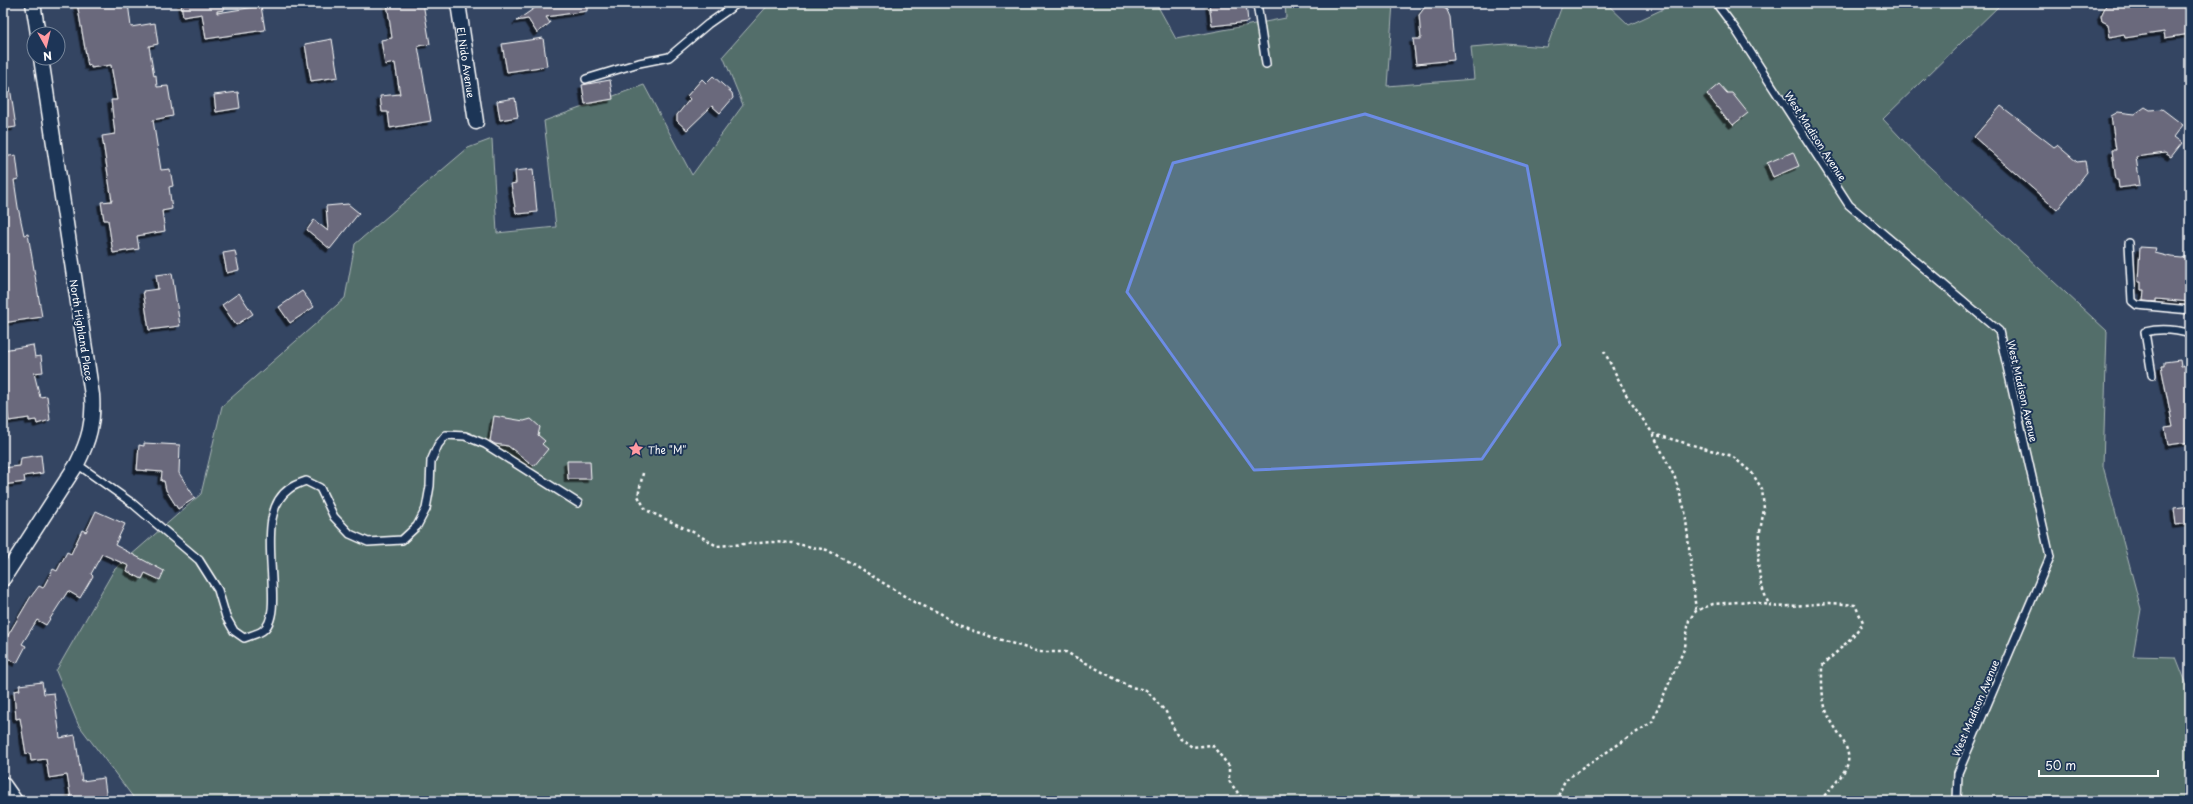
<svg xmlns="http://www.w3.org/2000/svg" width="2193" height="804" font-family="'Playpen Sans',sans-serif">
  <defs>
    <filter id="shadow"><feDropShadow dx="-3.5" dy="3.5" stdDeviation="0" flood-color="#0009"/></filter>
  </defs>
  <rect width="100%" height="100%" fill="#344562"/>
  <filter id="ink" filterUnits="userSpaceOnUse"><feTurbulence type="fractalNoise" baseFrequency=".025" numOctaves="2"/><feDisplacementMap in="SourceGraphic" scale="8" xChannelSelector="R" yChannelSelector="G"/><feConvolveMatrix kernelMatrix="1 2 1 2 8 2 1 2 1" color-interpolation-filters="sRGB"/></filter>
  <g filter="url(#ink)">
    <path fill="#536e6b" stroke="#a9b6b5" d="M 770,3 L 1156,3 L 1176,39 L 1286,18 L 1285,3 L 1393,3 L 1387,86 L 1474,79 L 1471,47 L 1506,44 L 1547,47 L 1563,3 L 1606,3 L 1629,25 L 1676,3 L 2002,3 L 1883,119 L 1918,156 L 2107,331 L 2103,466 L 2141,609 L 2133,656 L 2176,657 L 2190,693 L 2190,801 L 136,801 L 78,724 L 56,671 L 114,570 L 201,494 L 222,406 L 345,298 L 355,244 L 468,148 L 492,139 L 497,233 L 556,227 L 544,121 L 644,85 L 692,175 L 743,105 L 723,56 Z"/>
    <g fill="#6a697c" stroke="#fff" filter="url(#shadow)">
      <path d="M 77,3 L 128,3 L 131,27 L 155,23 L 158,44 L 149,46 L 154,76 L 156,75 L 157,87 L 168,86 L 173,116 L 153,120 L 161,170 L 170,169 L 173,186 L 169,187 L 172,209 L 162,211 L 165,231 L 137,236 L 139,249 L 113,253 L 108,220 L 104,220 L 101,202 L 112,201 L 102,136 L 115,134 L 111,100 L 117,100 L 111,65 L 91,68 L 91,65 L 88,66 Z"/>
      <path d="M 181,3 L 224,3 L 224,10 L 217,11 L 217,13 L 261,6 L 265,30 L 206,39 L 202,14 L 183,17 Z"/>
      <path d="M 387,3 L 423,3 L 430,44 L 418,46 L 431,121 L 390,128 L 388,112 L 382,112 L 380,96 L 400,94 L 395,63 L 385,65 L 381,40 L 392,38 Z"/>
      <path d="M 542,3 L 587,3 L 587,11 L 546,17 L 550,23 L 537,33 L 528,19 L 516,21 Z"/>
      <path d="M 1209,3 L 1246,3 L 1248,22 L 1212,26 Z"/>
      <path d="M 2107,3 L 2190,3 L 2190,34 L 2165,38 L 2164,32 L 2125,38 L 2124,34 L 2110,37 L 2108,24 L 2102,21 L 2101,16 Z"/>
      <path d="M 1431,4 L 1441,6 L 1447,10 L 1450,17 L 1454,60 L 1416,64 L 1413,39 L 1421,39 L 1419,15 L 1425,7 Z"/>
      <path d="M 543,38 L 547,66 L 507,72 L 502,44 Z"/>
      <path d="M 332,39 L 338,77 L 311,81 L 305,44 Z"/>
      <path d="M 713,76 L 732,93 L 733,98 L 720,113 L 712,106 L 687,130 L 677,121 L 677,115 L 690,99 L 687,96 L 702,79 L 706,83 Z"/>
      <path d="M 610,80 L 613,99 L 585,104 L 582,85 Z"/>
      <path d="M 1719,84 L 1727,93 L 1732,93 L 1748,113 L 1733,125 L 1728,119 L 1727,120 L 1707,94 Z"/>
      <path d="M 10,87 L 16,127 L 3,129 L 3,88 Z"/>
      <path d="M 238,92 L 240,108 L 216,112 L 214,95 Z"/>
      <path d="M 515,98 L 518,117 L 500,120 L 497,101 Z"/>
      <path d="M 2001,106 L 2054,147 L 2057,145 L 2077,162 L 2085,161 L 2087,172 L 2057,210 L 1974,137 Z"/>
      <path d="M 2145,107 L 2150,110 L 2162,109 L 2183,125 L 2174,137 L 2182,143 L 2171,157 L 2165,153 L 2136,157 L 2140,185 L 2119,188 L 2118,180 L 2116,180 L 2112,150 L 2116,150 L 2111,116 L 2118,112 L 2135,114 Z"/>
      <path d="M 1793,152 L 1799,166 L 1773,177 L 1767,163 Z"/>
      <path d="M 16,155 L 19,179 L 14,180 L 18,207 L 24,235 L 28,234 L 42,317 L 3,323 L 3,157 Z"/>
      <path d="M 533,169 L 537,212 L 519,214 L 516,213 L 511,184 L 516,183 L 515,171 Z"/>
      <path d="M 348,204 L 359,213 L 330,249 L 307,230 L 314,220 L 328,231 L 326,206 Z"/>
      <path d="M 2140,247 L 2156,248 L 2155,253 L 2171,257 L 2182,258 L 2190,255 L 2190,302 L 2156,299 L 2156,302 L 2143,301 L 2144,290 L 2141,290 L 2141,282 L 2138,282 Z"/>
      <path d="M 235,251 L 239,270 L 227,273 L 223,253 Z"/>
      <path d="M 172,273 L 180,326 L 149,330 L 143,291 L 158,289 L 156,275 Z"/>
      <path d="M 302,291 L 314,307 L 290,323 L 279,307 Z"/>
      <path d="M 239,293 L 253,314 L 236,325 L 222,305 Z"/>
      <path d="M 33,345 L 35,357 L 41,356 L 43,372 L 34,373 L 40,397 L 47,396 L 50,420 L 37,424 L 36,420 L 29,421 L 29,418 L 9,421 L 3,384 L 3,350 Z"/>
      <path d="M 2180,360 L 2181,366 L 2190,365 L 2190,442 L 2168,445 L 2165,428 L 2173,427 L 2161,366 L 2164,366 L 2164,362 Z"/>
      <path d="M 494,416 L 524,421 L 531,419 L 540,427 L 538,435 L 545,441 L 542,444 L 548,449 L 534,466 L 508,446 L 495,444 L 490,441 Z"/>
      <path d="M 144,443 L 180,445 L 179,473 L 195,498 L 178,509 L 166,490 L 164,481 L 161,481 L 162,472 L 137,470 L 139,445 L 144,446 Z"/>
      <path d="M 41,455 L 43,473 L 24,476 L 25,482 L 3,485 L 3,468 L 20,466 L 21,458 Z"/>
      <path d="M 567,461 L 590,461 L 591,479 L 568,479 Z"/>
      <path d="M 2190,506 L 2190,523 L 2176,525 L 2174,508 Z"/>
      <path d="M 96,511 L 125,524 L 115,545 L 164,571 L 160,580 L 145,573 L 142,579 L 127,571 L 129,566 L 102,554 L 91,574 L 93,576 L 80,598 L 68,591 L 46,625 L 37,620 L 22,644 L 26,646 L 17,663 L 3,656 L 3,635 L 7,637 L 30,598 L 39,586 L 43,588 L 53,569 L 57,571 L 67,552 L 71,554 L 82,530 L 86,532 Z"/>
      <path d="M 42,682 L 44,694 L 54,693 L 60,738 L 75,735 L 82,781 L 104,778 L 107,801 L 75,801 L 74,798 L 71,799 L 67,775 L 49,778 L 46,759 L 31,761 L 30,753 L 26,754 L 20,718 L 16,719 L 14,691 L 20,690 L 19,685 Z"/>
    </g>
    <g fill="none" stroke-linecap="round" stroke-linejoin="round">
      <g stroke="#fff" stroke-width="10">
        <g id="lane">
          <path d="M 1257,3 L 1266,64"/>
          <path d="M 1716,3 L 1734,27 L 1849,205 L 1999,331 L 2050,557 L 1958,773 L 1957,801"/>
          <path d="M 586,79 L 639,63 L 669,57 L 708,24 L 738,3"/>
          <path d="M 2129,243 L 2132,301 L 2137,305 L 2190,310"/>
          <path d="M 2152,375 L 2145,332 C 2161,328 2174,329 2190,334"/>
          <path d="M 77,464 L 132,503 L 199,560 L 218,590 L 226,617 L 234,631 L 244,638 C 249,636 257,634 262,631 C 290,613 249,516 289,489 C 294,485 300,483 306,481 L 320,488 L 334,517 L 350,534 L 368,542 L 402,540 L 417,526 L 426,509 L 430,486 L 431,461 L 438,445 L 446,435 L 465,436 L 485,444 L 578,503"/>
        </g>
      </g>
      <g stroke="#fff" stroke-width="17">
        <g id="street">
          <path d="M 33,3 L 38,34"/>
          <path id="s1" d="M 458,3 L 476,122"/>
          <path d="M 3,579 L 77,464 C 89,440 94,422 92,395 L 41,58"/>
          <path d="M 3,784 L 15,801"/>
        </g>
      </g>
      <g stroke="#fff" stroke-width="2.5" stroke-dasharray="3 3" stroke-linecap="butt">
        <path d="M 1604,351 L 1628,398 L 1653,434 L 1732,456 L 1752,473 L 1762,489 L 1764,509 L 1760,531 L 1758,564 L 1761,585 L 1769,605 L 1778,607 L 1830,603 L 1855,605 L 1863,622 C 1853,639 1836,652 1822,666 C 1822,683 1821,699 1828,715 C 1834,729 1851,746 1848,762 C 1847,772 1827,793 1819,801"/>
        <path d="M 1653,434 L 1675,478 L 1685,511 L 1696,611"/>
        <path d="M 643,473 L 638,496 L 646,510 L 695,533 L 717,546 L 772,542 L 792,543 L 827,550 L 851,563 L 914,602 L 940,613 L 958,626 L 1039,652 L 1066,652 L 1130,687 L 1146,690 L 1166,712 L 1177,735 L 1192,747 L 1212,745 L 1229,766 L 1229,781 L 1244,801"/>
        <path d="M 1556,801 L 1565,780 L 1652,722 L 1685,647 L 1689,620 L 1696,611 L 1713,604 L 1750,601 L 1769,605"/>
      </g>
      <use href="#lane" stroke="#1d3557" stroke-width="7"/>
      <use href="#street" stroke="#1d3557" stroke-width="14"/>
    </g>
  </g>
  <path fill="#6c8ce6" fill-opacity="0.2" stroke="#6c8ce6" stroke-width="3" stroke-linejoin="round" d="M 1365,114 L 1527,166 L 1560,345 L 1482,459 L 1254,470 L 1127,292 L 1173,163 Z"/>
  <defs>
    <g id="sight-bare" transform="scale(1.2)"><path d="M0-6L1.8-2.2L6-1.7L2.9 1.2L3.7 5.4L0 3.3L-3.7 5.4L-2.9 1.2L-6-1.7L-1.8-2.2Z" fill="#ff9aa2" stroke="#1d3557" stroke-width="2.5" paint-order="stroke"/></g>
  </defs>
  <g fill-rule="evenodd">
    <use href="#sight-bare" x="636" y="449"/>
  </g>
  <g text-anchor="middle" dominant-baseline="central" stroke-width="4" stroke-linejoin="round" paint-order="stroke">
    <g font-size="10" fill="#fff" stroke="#1d3557">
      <text stroke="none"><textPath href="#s1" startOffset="60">El Nido Avenue</textPath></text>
      <text transform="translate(1816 136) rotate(57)">West Madison Avenue</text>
      <text transform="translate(82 330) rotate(81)">North Highland Place</text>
      <text transform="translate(2023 391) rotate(77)">West Madison Avenue</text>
      <text transform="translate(1975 708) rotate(-67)">West Madison Avenue</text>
    </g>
    <g font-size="10" fill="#fff" stroke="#1d3557" text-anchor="start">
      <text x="648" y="449">The "M"</text>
    </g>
  </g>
  <rect width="2193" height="804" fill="none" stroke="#1d3557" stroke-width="16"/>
  <rect x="8" y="8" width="2177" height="788" fill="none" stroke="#fff" stroke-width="1.5" filter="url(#ink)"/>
  <g transform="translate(46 46) rotate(172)"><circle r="19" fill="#1d3557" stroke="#77869a"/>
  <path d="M0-3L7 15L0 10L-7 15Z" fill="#ff9aa2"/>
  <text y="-6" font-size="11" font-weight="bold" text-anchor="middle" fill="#ffffff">N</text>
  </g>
  <path d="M2039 770v6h119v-6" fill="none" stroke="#ffffff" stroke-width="2"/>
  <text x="2045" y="770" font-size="12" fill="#ffffff" stroke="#1d3557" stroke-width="3" paint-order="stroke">50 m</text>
</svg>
